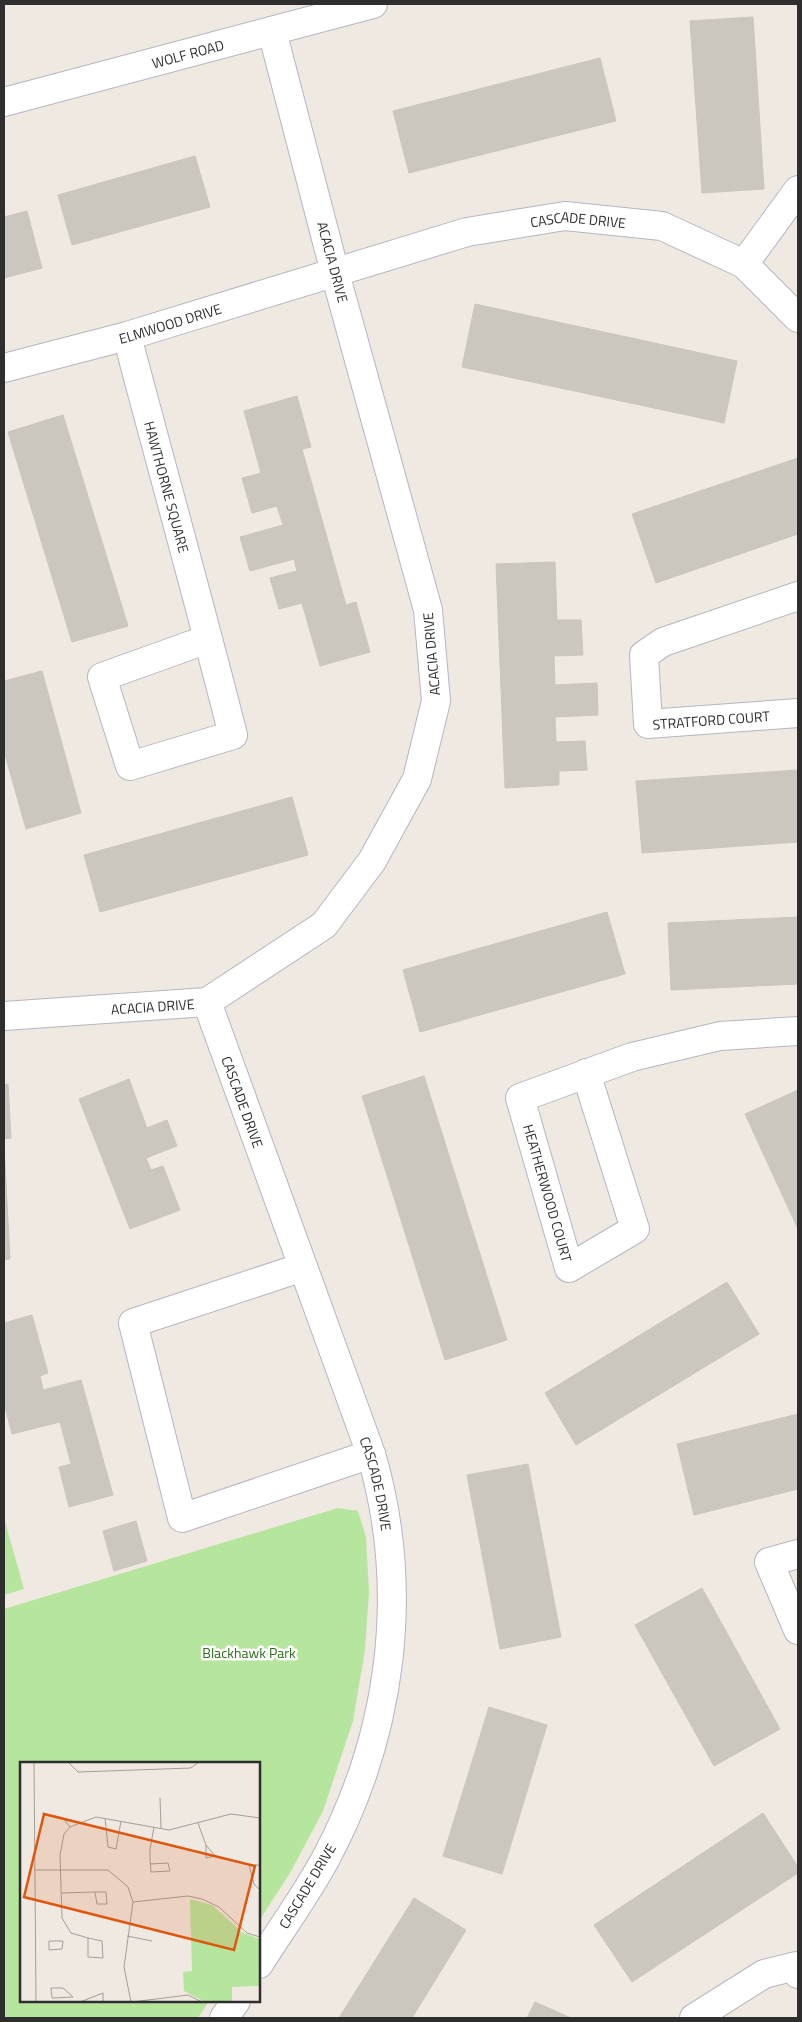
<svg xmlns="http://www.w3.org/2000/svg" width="802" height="2022" font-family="'Titillium Web',sans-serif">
  <rect width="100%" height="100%" fill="#efe9e1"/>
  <g fill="#b6e59e">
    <path d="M 338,1508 L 358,1511 L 366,1537 L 369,1592 L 365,1650 L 353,1721 L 323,1811 L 290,1873 L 259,1921 L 259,1763 L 21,1763 L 21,2001 L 209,2001 L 198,2018 L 4,2018 L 4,1609 Z"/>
    <path d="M 4,1518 L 24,1589 L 4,1595 Z"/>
  </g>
  <g fill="#cbc7bf" stroke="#cbc5ba">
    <path d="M 753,17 L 764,189 L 702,193 L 690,21 Z"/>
    <path d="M 600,58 L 616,121 L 409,173 L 393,111 Z"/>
    <path d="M 195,156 L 210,207 L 72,245 L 58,195 Z"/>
    <path d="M 27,211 L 42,268 L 4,278 L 4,217 Z"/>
    <path d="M 475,304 L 737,361 L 724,423 L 462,367 Z"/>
    <path d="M 297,396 L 311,447 L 302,449 L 346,605 L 356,602 L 370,652 L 320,666 L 302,603 L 279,609 L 270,578 L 297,571 L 294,559 L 250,571 L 240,537 L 283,525 L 277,506 L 252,513 L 242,478 L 261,473 L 244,411 Z"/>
    <path d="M 63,415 L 128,626 L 72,642 L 8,432 Z"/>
    <path d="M 798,458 L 798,534 L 656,583 L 632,514 Z"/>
    <path d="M 555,562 L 557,620 L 581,620 L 583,655 L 554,656 L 555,685 L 597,683 L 598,715 L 555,717 L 556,742 L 585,741 L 587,770 L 559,771 L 559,785 L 505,788 L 496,564 Z"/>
    <path d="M 42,671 L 81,813 L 26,829 L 4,751 L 4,681 Z"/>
    <path d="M 798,770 L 798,842 L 642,853 L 636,781 Z"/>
    <path d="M 292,797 L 308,855 L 100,912 L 84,855 Z"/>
    <path d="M 607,912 L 625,974 L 420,1032 L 403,970 Z"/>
    <path d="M 798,917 L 798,984 L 671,990 L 668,923 Z"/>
    <path d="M 424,1076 L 507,1340 L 445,1360 L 362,1096 Z"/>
    <path d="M 129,1079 L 147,1128 L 167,1120 L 177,1146 L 146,1158 L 151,1170 L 163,1166 L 180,1210 L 130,1229 L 79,1099 Z"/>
    <path d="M 8,1084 L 11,1138 L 4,1139 L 4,1085 Z"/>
    <path d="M 798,1090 L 798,1229 L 745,1114 Z"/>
    <path d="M 4,1145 L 10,1259 L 4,1260 Z"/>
    <path d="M 727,1282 L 759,1334 L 576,1445 L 545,1393 Z"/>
    <path d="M 32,1315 L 48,1373 L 40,1376 L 43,1390 L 81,1380 L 113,1495 L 69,1507 L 59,1467 L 71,1464 L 60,1422 L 12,1434 L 4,1403 L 4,1323 Z"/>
    <path d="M 798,1414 L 798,1489 L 694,1515 L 677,1444 Z"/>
    <path d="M 528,1464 L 561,1637 L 500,1649 L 467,1475 Z"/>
    <path d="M 136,1521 L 147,1561 L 114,1571 L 103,1531 Z"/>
    <path d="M 702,1588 L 780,1729 L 714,1766 L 635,1625 Z"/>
    <path d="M 489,1707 L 547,1725 L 502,1874 L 443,1856 Z"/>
    <path d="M 763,1813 L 798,1867 L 798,1873 L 632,1982 L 594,1925 Z"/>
    <path d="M 414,1898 L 466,1930 L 412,2018 L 339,2018 Z"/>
    <path d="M 535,2002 L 571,2018 L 527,2018 Z"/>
  </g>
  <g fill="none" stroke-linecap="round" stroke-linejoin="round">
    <g stroke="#b4b7c1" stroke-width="30">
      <g id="minor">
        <path id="s1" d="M 4,102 L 373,4"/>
        <path d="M 744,264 L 798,190"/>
        <path id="s2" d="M 127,336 C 162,469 199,601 233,735 L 130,766 L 102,677 L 208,639"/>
        <path id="s3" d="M 4,368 L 127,336 L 467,232 L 565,216 L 662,226 L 744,264 L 798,318"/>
        <path id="s4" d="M 798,596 L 663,642 L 644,655 L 648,724 L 798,713"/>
        <path id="s5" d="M 207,1002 L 371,1454 C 411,1590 392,1734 326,1858 C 306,1895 281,1929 259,1964"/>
        <path id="s6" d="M 4,1016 L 207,1002 L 324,925 L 372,861 L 417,779 L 436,701 L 428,610 L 335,273 L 272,31"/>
        <path d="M 586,1073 L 635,1229 L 569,1268 L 520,1098 L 632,1057 L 720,1036 L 798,1031"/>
        <path d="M 303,1267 L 133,1323 L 182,1518 L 371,1454"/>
        <path d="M 798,1554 L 769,1562 L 798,1630"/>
        <path d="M 224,2018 L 236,2001"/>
        <path d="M 694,2018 L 764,1974 L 796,1966 L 798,1974"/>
      </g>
    </g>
    <use href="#minor" stroke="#fff" stroke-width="28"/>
  </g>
  <g text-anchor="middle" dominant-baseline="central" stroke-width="5" stroke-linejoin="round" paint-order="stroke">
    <g font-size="14" fill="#2e2e2e" stroke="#fff">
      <text stroke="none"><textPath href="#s1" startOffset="190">WOLF ROAD</textPath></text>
      <text stroke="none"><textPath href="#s3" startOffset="595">CASCADE DRIVE</textPath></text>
      <text transform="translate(333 262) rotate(75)">ACACIA DRIVE</text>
      <text stroke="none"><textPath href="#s3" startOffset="172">ELMWOOD DRIVE</textPath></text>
      <text stroke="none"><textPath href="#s2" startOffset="156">HAWTHORNE SQUARE</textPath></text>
      <text transform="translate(431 654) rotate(-95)">ACACIA DRIVE</text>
      <text stroke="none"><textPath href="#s4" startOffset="298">STRATFORD COURT</textPath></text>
      <text stroke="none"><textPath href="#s6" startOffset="149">ACACIA DRIVE</textPath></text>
      <text stroke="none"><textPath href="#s5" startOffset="106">CASCADE DRIVE</textPath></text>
      <text transform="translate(548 1193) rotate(74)">HEATHERWOOD COURT</text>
      <text stroke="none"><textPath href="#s5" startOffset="511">CASCADE DRIVE</textPath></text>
      <text transform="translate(307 1886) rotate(-59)">CASCADE DRIVE</text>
    </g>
    <g font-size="14" fill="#2c6e1b" stroke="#fff">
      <text x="249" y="1652">Blackhawk Park</text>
    </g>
  </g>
  <g transform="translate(20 1762)">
    <rect width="240" height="240" fill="#efe9e1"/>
    <path d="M 170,137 L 192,143 L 223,171 L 240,177 L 239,224 L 212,225 L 212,240 L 185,240 L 164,229 L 163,210 L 172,209 Z" fill="#b6e59e"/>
    <path fill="none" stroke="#a29e99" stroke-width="1" d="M 14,0 L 16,240M 48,0 L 58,10 L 171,6 L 179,0M 140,36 L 141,66M 22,51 L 43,56 L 50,65M 85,56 L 88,85 L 96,87 L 101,59M 178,61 L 186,83 L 186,96 L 195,94 L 186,83M 130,102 L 148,101 L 150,109 L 131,110 L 130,97 L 130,87 L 134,65M 240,103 L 229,103 L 234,122 L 240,128M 14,108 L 88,108 L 108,125 L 113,140 L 104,205 L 111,240M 42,131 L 75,130 L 86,130 L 87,142 L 77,142 L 75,130M 113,140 L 168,134 L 182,137 L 199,145 L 227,171 L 240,175M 107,174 L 132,179M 68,176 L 51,171 L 42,156 L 40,93 L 44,72 L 50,65 L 76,55 L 149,68 L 211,52 L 240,56M 68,176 L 82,179 L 83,196 L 68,195 ZM 29,179 L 43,179 L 42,187 L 29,188 ZM 31,226 L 43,226 L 53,235 L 32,236 ZM 60,240 L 83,231 L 83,240M 112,240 L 168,233 L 182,240"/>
    <path fill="#df570e" fill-opacity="0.15" stroke="#df570e" stroke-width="2.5" d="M 24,52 L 235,104 L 214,188 L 4,135 Z"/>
    <rect width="240" height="240" fill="none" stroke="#2e2e2e" stroke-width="2.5"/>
  </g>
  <rect width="802" height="2022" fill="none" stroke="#2e2e2e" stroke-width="10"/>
</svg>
